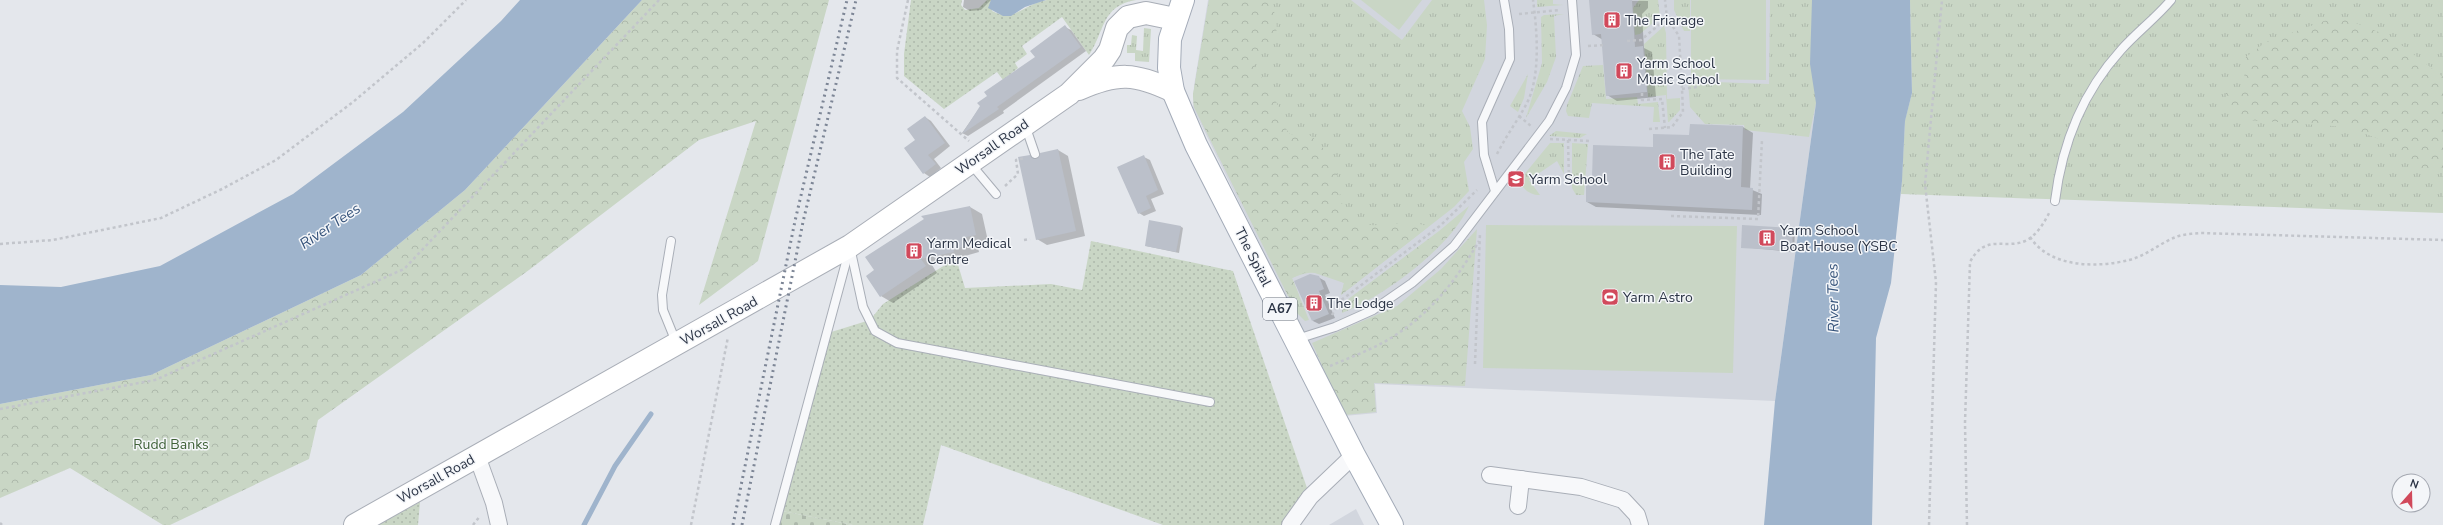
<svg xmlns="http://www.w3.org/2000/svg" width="2443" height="525" font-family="'Nunito Sans',sans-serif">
  <defs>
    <pattern id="grass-tufts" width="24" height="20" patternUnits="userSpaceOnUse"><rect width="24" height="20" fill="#c9d6c5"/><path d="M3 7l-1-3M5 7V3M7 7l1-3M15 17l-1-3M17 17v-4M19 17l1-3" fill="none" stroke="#adb8ab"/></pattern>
    <pattern id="forest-crowns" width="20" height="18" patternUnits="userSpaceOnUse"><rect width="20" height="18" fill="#c9d6c5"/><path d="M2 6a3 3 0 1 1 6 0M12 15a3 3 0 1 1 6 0" fill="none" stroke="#adb8ab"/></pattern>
    <pattern id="cemetery-stones" width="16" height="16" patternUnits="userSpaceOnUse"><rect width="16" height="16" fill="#c9d6c5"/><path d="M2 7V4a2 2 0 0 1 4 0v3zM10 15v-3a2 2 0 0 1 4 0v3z" fill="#adb8ab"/></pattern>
    <pattern id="garden-dots" width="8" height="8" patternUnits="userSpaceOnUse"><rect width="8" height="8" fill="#c9d6c5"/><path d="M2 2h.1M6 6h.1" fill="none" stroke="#adb8ab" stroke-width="1.8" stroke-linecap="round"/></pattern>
  </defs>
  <rect width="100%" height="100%" fill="#e4e7ec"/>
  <g fill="#d2d6de">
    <path d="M 1208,0 L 1812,0 L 1816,103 L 1775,401 L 1375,384 L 1377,413 L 1344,416 L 1193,108 L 1194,86 Z"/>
    <path d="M 1356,509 L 1364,525 L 1329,525 Z"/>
  </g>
  <g fill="url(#grass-tufts)">
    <path d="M 1209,0 L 1351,0 L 1402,40 L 1432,0 L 1484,0 L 1487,25 L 1485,59 L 1462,111 L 1470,127 L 1473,149 L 1464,162 L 1469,191 L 1454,207 L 1341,295 L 1344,283 C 1322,274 1315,268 1292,278 L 1309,320 L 1305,321 L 1297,313 L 1194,107 L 1193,95 Z"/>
    <path d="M 1537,0 L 1553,0 L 1553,4 L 1563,5 L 1537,7 Z"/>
    <path d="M 1639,0 L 1658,0 L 1660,17 L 1640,34 L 1635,35 L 1633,8 Z"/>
    <path d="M 1674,0 L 1690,0 L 1690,31 L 1684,31 L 1674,10 Z"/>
    <path d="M 1770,0 L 1813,0 L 1816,103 L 1809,137 L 1745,130 L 1744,125 L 1705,124 L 1690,107 L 1688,81 L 1769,84 Z"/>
    <path d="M 1910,0 L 2443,0 L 2443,213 L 1901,194 L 1905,120 L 1912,93 Z"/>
    <path d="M 1564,14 L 1554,16 L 1556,57 L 1547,82 L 1526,118 L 1542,63 L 1541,17 L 1544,15 Z"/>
    <path d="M 1664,26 L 1666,33 L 1667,99 L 1680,98 L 1680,110 L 1669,122 L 1668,122 L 1666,95 L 1648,97 L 1644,44 Z"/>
    <path d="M 1144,28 L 1151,29 L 1149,62 L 1135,61 L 1135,53 L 1127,53 L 1127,45 L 1131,45 L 1132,35 L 1137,36 L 1136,50 L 1143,51 Z"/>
    <path d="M 1603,65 L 1606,99 L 1637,97 L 1638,104 L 1658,102 L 1660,122 L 1653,122 L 1654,107 L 1592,103 L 1589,118 L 1568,116 L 1566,111 L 1567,105 L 1583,66 Z"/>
    <path d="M 1528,74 L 1524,98 L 1518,112 L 1510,106 Z"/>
    <path d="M 1556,131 L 1587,134 L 1580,138 L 1549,136 Z"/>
    <path d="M 1550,143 L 1564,143 L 1564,174 L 1557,161 L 1529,180 L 1540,195 C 1530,195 1524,190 1519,181 Z"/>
    <path d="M 1572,143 L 1588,144 L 1584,195 L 1576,195 L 1572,188 Z"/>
  </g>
  <g fill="url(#forest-crowns)">
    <path d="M 642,0 L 829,0 L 758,261 L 699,305 L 756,121 L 699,140 L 529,270 L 318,420 L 309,459 L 170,525 L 163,525 L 70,468 L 0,498 L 0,404 L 151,375 L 361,275 L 465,190 Z"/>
    <path d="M 1209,0 L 1273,0 C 1272,11 1280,25 1275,35 C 1270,47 1256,48 1255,66 L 1279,107 L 1286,129 L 1290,134 L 1297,135 L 1306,133 C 1315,137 1332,157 1335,167 C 1341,187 1336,205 1354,220 C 1370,233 1407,216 1428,227 L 1341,295 L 1344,283 L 1309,271 L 1292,278 L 1299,295 L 1288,296 L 1194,107 L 1193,95 Z"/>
    <path d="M 2338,16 L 2391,37 L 2443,77 L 2443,172 L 2414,170 L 2390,143 L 2347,127 L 2247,120 L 2226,110 L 2226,92 L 2239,90 L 2244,79 L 2246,57 L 2266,42 Z"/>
    <path d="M 1469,206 C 1451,247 1383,297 1342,313 L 1343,303 L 1439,231 Z"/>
    <path d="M 1477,229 L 1465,386 L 1374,383 L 1376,412 L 1344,415 L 1312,343 L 1397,306 L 1441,269 Z"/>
  </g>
  <path fill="url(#cemetery-stones)" d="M 777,510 L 853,525 L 775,525 Z"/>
  <g fill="url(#garden-dots)">
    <path d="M 911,0 L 962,0 L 961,5 L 965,10 L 979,8 L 987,0 L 991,0 L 992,11 C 1015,23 1025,3 1047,0 C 1075,0 1108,0 1136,0 C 1101,6 1105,31 1089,55 L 1062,17 L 1022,46 L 1027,54 L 1015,63 L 1018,68 L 1003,80 L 997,72 L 944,109 L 904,76 L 904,54 Z"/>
    <path d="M 1091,241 L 1233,271 L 1307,488 L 1282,525 L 1163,525 L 941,445 L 923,525 L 853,525 L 777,510 L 828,333 L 870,320 L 883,304 L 956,258 L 965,288 L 1051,284 L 1082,290 Z"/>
    <path d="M 420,502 L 418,525 L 378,525 Z"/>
  </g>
  <g fill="#c9d6c5">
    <path d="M 1361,0 L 1422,0 L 1399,30 Z"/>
    <path d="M 1691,0 L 1766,0 L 1766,80 L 1691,79 Z"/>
    <path d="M 1486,225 L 1737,226 L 1733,373 L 1483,368 Z"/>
  </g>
  <g fill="#9fb4cc">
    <path d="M 520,0 L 642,0 L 465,190 L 361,275 L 151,375 L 0,404 L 0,285 L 61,287 L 160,266 L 293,194 L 403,112 L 501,21 Z"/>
    <path d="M 991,0 L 1046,0 L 1025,7 L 1011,16 L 1003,16 L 988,8 Z"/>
    <path d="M 1812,0 L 1910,0 L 1912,93 L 1905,121 L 1902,181 L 1891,283 L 1876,338 L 1872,525 L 1764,525 L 1775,401 L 1816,103 L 1810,64 Z"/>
  </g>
  <g fill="#0003">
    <path d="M 964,0 L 991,0 L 981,10 L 970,11 L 963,7 Z"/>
    <path d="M 1590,0 L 1648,1 L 1648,8 L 1642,14 L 1644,48 L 1652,52 L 1656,97 L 1617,101 L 1607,95 L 1603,40 L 1593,34 Z"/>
    <path d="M 1065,27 L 1071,30 L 1086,51 L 1003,111 L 1004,113 L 968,136 L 962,133 L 981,106 L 1036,58 Z"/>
    <path d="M 925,117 L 931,121 L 950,146 L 934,159 L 941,168 L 930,177 L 924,173 L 916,140 Z"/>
    <path d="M 1691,125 L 1743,127 L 1753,133 L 1750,189 L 1762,194 L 1761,215 L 1596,207 L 1587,202 L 1593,179 L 1653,148 L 1690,137 Z"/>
    <path d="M 1058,150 L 1068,156 L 1085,236 L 1047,245 L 1037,239 L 1037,160 Z"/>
    <path d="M 1144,157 L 1150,160 L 1164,194 L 1151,199 L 1156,211 L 1144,216 L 1139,213 Z"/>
    <path d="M 970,207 L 982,214 L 988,241 L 977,244 L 979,252 L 965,256 L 966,259 L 932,265 L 937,273 L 893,303 L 881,296 Z"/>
    <path d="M 1180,226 L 1183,228 L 1179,253 L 1146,246 Z"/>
    <path d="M 1793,229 L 1795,230 L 1794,252 L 1742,247 Z"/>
    <path d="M 1318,277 L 1325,281 L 1330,293 L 1325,295 L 1335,318 L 1319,324 L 1313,321 Z"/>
  </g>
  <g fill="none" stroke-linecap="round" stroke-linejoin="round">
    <path stroke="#9fb4cc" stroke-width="5" d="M 584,525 L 615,466 L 651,414"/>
  </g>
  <g fill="#bbc0ca">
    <path d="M 1589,0 L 1632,0 L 1635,47 L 1643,46 L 1647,92 L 1606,96 L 1601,34 L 1592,35 Z"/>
    <path d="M 1065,25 L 1081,47 L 997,107 L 999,109 L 962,134 L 980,106 L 977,103 L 987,96 L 984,92 L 1035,57 L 1030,51 Z"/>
    <path d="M 925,116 L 945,143 L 928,155 L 936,164 L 923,174 L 904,148 L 915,140 L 907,129 Z"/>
    <path d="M 1690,124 L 1743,126 L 1741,187 L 1753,188 L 1752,210 L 1586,202 L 1586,177 L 1592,178 L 1593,145 L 1653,147 L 1653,134 L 1689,135 Z"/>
    <path d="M 1058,149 L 1076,231 L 1036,240 L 1018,157 L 1030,155 L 1036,159 L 1040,153 Z"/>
    <path d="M 1144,155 L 1158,190 L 1146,196 L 1151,208 L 1138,214 L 1117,167 Z"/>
    <path d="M 970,206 L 976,235 L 966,237 L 967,246 L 953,249 L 954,252 L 921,259 L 926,266 L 880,297 L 866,276 L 874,270 L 865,257 L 924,219 L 921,216 Z"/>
    <path d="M 1149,220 L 1181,226 L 1176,252 L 1145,246 Z"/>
    <path d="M 1742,225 L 1793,228 L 1792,251 L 1741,248 Z"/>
    <path d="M 1310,274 L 1319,276 L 1324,289 L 1319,291 L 1329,314 L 1312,321 L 1294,281 Z"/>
  </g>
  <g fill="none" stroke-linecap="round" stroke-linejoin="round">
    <g stroke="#a9aeb7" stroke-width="10">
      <g id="lane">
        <path d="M 1025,125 L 1035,154"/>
        <path d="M 970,163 L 996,194"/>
        <path d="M 1495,191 L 1484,155 L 1482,122 L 1510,59 L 1509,29 L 1504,0"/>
        <path d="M 2055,201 C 2062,144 2082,93 2121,50 C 2137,32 2156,18 2171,0"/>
        <path d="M 671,241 L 662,295 L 663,310 L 676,342"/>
        <path d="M 850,247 L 863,307 L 875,331 L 897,343 L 1210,402"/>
        <path d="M 1297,339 L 1335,327 L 1373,310 L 1412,283 L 1454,246 L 1549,121 L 1566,88 L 1576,55 L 1572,0"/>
        <path d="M 775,525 L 849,251"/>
      </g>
    </g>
    <g stroke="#a9aeb7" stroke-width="18">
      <g id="street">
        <path d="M 477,456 L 494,503 L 499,525"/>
        <path d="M 1490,475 L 1581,487 L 1623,500 L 1637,515 L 1640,525"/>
        <path d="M 1518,506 L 1521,479"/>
        <path d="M 1290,525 L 1310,497 L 1354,455"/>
      </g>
    </g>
    <g stroke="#a9aeb7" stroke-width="24">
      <g id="secondary">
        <path d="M 1079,89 C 1118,72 1135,73 1173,91"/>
        <path d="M 355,525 L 850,246 L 1069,94 L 1104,59 L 1110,50 L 1117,28 L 1128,17 L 1146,13 L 1175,19"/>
      </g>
    </g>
    <g stroke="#a3abb8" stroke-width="24">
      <path id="primary" d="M 1183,0 L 1170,39 L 1169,68 L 1173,91 L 1196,145 L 1354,455 L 1392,525"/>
    </g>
    <g stroke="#c2c5cb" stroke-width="2.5" stroke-dasharray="3 3" stroke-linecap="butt">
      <path d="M 908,0 L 897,51 L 897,78 L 969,141"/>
      <path d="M 1519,14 L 1560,10"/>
      <path d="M 1627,41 L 1641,40 L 1667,18"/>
      <path d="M 1588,46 L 1606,45"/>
      <path d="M 1682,89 L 1697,87 L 1702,80"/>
      <path d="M 1642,93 L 1642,100 L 1662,99 L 1665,128"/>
      <path d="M 1519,116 L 1531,126"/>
      <path d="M 1649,129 L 1672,127 L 1683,112 L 1682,89 L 1679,36 L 1667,18 L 1665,0"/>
      <path d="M 1550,139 L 1590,141"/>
      <path d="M 1568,140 L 1569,182"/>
      <path d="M 1497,154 C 1506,136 1518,120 1527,103 C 1541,75 1537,30 1533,0"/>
      <path d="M 1005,186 L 1018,174 L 1016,160 L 1025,158"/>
      <path d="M 1671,216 L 1758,219 L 1762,140"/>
      <path d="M 2030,237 C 2050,268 2097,268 2129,260 C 2146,256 2160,243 2176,237 C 2183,234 2192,234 2200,233 L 2443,240"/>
      <path d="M 1024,240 L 1030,239"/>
      <path d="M 0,244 L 53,240 L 161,218 L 222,189 L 276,160 L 353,102 L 423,43 L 466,0"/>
      <path d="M 1332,315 L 1340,301 L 1441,225 L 1477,190"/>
      <path d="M 1475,364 L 1480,233"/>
      <path d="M 1330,366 C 1351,357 1374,349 1394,336 C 1431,313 1457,279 1479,241"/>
      <path d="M 0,409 L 155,380 L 404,269 L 659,0"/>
      <path d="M 0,523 L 2,525"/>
      <path d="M 473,525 L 480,516"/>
      <path d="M 691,525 L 728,337"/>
      <path d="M 1929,525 L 1936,282 L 1925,184 L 1942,0"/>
      <path d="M 1967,525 L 1965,423 L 1970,262 C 1986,232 2006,251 2027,240 C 2037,235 2046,220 2050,211"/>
    </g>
    <use href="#lane" stroke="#f7f8fa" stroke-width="8"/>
    <use href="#street" stroke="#f7f8fa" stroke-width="16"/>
    <use href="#secondary" stroke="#fff" stroke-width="22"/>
    <use href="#primary" stroke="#fff" stroke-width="22"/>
    <g stroke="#7d8696" stroke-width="3" stroke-dasharray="2 4" stroke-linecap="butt">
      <path d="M 733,525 L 795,221 L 847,0"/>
      <path d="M 742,525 L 803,222 L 856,0"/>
    </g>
  </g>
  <defs>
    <g id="building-square" transform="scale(0.9)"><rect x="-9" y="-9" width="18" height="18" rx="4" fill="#d1495b" stroke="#f4f6f9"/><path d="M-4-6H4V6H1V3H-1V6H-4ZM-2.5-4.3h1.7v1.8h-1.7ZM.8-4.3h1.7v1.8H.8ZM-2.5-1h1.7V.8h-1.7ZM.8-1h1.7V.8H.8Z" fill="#fff"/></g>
    <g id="school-square" transform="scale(0.9)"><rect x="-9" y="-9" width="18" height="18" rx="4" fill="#d1495b" stroke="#f4f6f9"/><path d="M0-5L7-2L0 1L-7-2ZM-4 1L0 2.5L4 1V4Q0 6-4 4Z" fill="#fff"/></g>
    <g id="stadium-square" transform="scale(0.9)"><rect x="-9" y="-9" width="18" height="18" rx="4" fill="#d1495b" stroke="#f4f6f9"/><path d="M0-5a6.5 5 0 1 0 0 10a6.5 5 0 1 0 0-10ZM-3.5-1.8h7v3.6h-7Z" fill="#fff"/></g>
  </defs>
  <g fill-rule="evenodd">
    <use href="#building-square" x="1612" y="20"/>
    <use href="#building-square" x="1624" y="71"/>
    <use href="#building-square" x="1667" y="162"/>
    <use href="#school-square" x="1516" y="179"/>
    <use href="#building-square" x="1767" y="238"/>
    <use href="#building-square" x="914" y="251"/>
    <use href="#stadium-square" x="1610" y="297"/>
    <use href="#building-square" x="1314" y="303"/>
  </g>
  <g text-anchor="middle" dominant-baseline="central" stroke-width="3" stroke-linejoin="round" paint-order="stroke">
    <rect fill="#f4f6f9" stroke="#676e7b" stroke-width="1" x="1263" y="298" width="34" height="22" rx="3"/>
    <g font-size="13" font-weight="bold" fill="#2b3445">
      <text x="1280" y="309">A67</text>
    </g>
    <g font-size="14" fill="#2b3445" stroke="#f4f6f9" text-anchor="start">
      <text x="1625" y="20">The Friarage</text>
      <text x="1637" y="63">Yarm School<tspan x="1637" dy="16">Music School</tspan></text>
      <text x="1680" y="154">The Tate<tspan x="1680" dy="16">Building</tspan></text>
      <text x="1529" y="179">Yarm School</text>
      <text x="1780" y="230">Yarm School<tspan x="1780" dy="16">Boat House (YSBC</tspan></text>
      <text x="927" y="243">Yarm Medical<tspan x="927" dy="16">Centre</tspan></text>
      <text x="1623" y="297">Yarm Astro</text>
      <text x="1327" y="303">The Lodge</text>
    </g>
    <g font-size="14" fill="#2b3445" stroke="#f4f6f9">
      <text transform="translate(992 147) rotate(-35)">Worsall Road</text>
      <text transform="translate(1253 257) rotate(63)">The Spital</text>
      <text transform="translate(719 321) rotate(-29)">Worsall Road</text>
      <text transform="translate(436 479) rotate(-29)">Worsall Road</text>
    </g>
    <g font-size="14" fill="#3f6138" stroke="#f4f6f9">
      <text x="171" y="444">Rudd Banks</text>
    </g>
    <g font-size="15" font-style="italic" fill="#34527a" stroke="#f4f6f9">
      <text transform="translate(330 226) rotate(-34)">River Tees</text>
      <text transform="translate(1833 298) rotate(-91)">River Tees</text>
    </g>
  </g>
  <g transform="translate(2411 493) rotate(20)"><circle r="19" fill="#f4f6f9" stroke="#a4a8b1"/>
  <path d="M0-3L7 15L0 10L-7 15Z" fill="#d1495b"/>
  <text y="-6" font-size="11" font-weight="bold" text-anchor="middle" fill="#2b3445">N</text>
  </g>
</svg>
